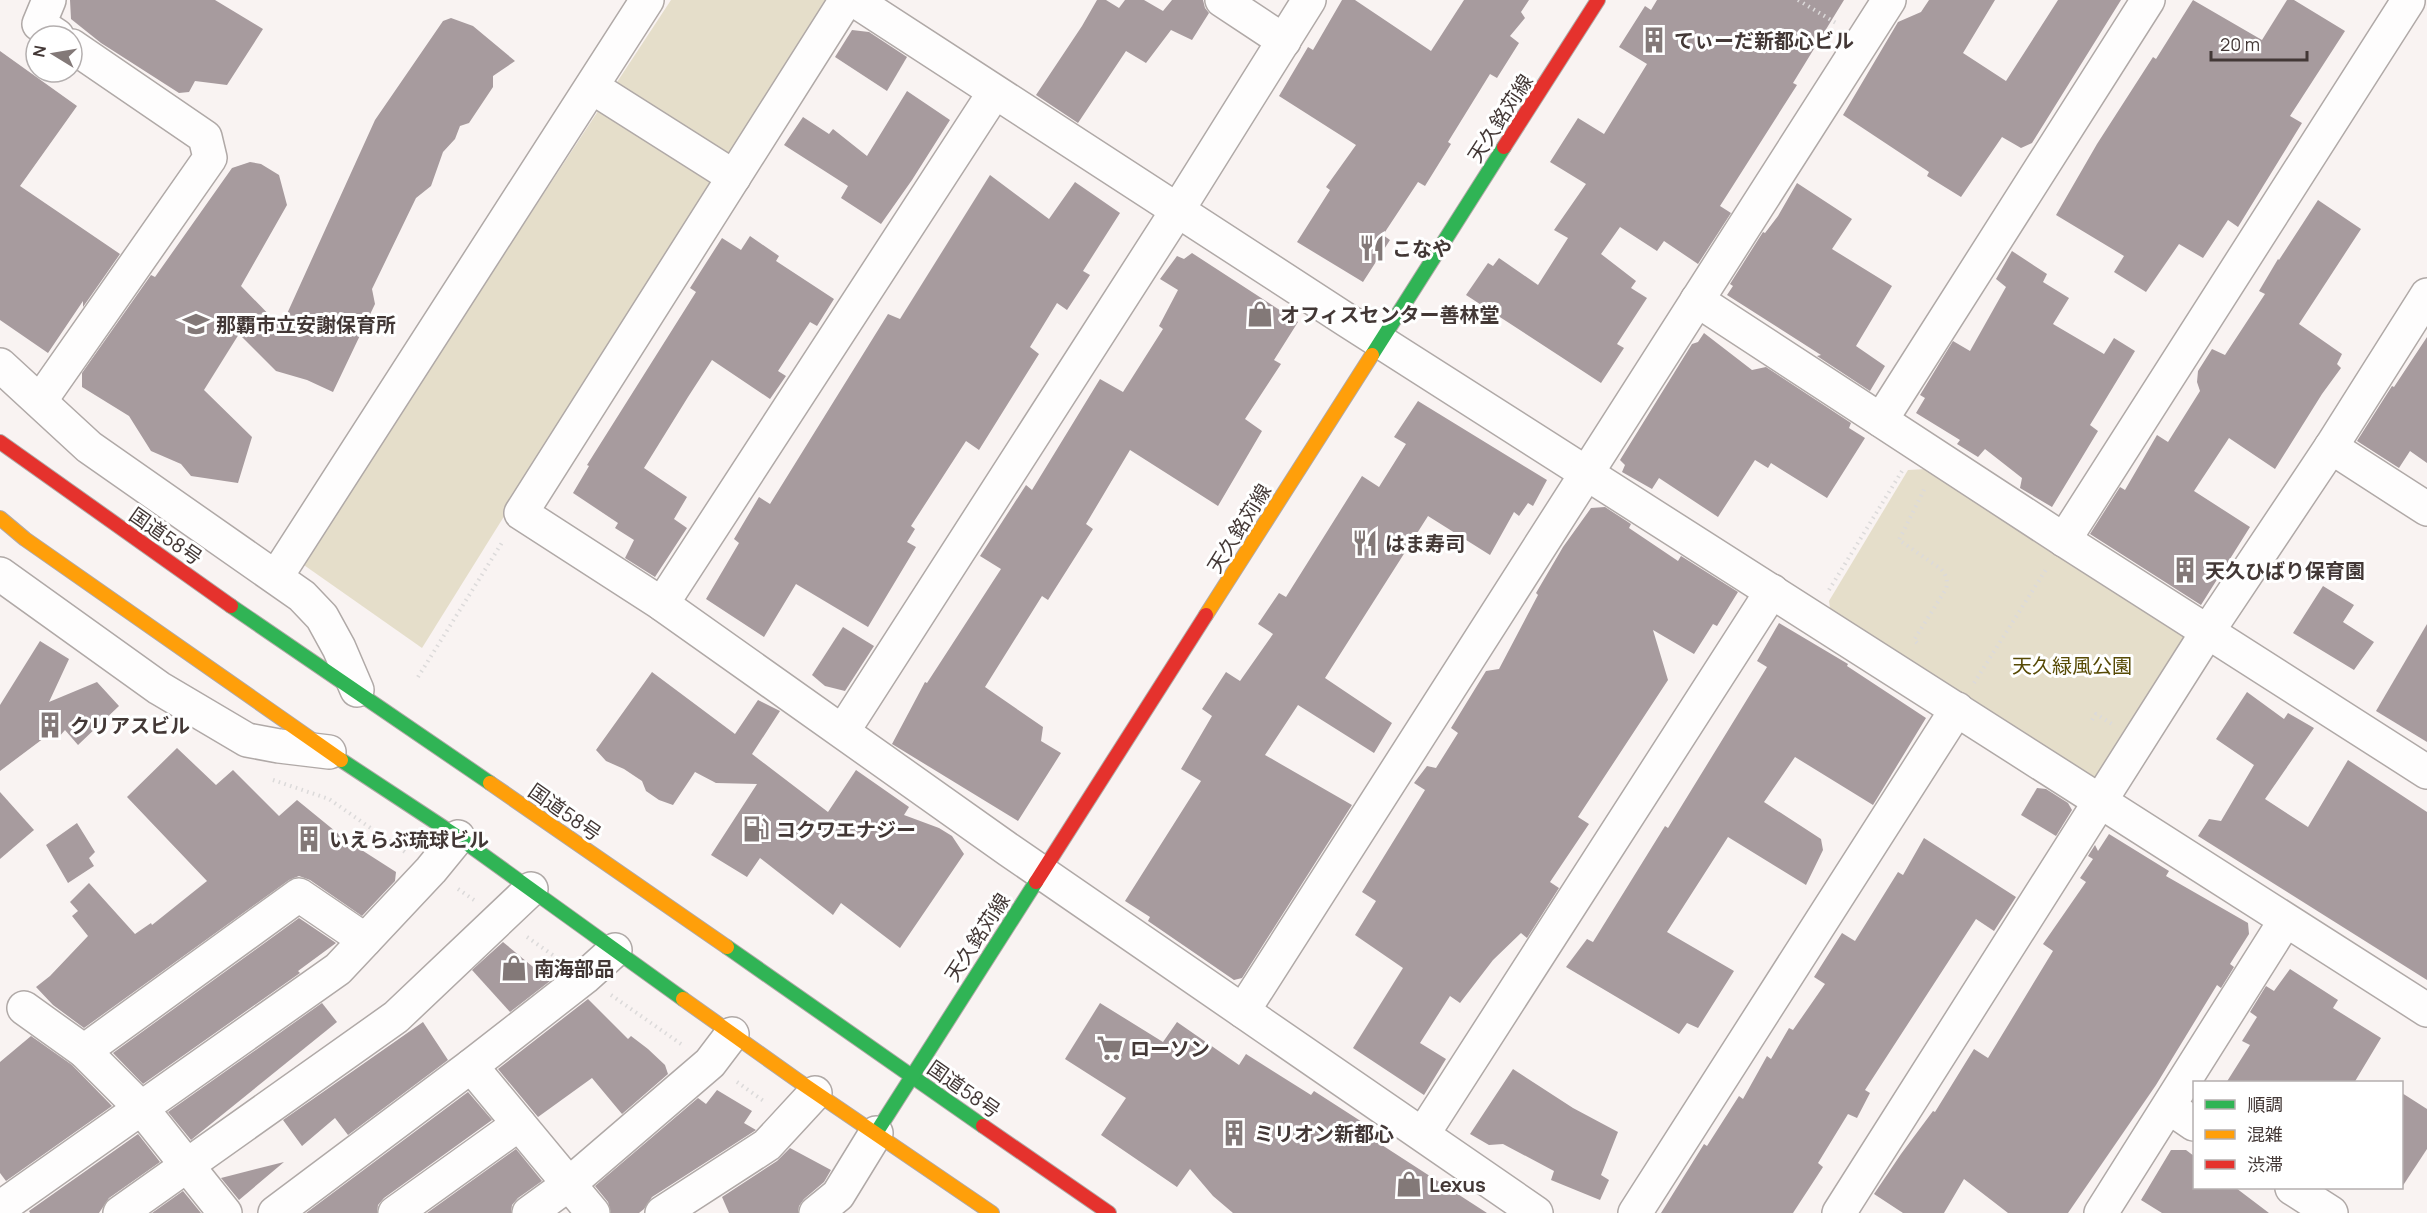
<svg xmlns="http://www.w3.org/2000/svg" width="2427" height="1213" font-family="Manrope,'Noto Sans JP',sans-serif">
  <rect width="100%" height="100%" fill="#f9f3f2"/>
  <g fill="#e5deca">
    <path d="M 671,0 L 826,0 L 422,648 L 301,563 Z"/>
    <path d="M 1926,469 L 2186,634 L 2188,645 L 2105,776 L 2089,780 L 1831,615 L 1829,601 L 1908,470 Z"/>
  </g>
  <g fill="#a79b9e">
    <path d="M 70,0 L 215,0 L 263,29 L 227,85 L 195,81 L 189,92 L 179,93 L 101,43 L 71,19 Z"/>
    <path d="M 1097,0 L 1106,0 L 1119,8 L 1125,0 L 1144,0 L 1163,11 L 1172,0 L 1203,0 L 1205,8 L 1209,13 L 1192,40 L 1171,30 L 1146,63 L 1126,51 L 1078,123 L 1036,95 L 1082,26 Z"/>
    <path d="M 1342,0 L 1355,0 L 1431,51 L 1464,0 L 1529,0 L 1521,12 L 1525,18 L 1510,36 L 1519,43 L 1497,78 L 1490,74 L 1448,142 L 1451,144 L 1425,186 L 1418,182 L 1383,235 L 1390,240 L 1363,282 L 1297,242 L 1330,190 L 1326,187 L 1356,145 L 1279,96 L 1308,47 L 1313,50 Z"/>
    <path d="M 1657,0 L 1844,0 L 1793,83 L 1797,85 L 1720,206 L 1731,213 L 1698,264 L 1664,241 L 1657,251 L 1620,227 L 1601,254 L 1636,281 L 1631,288 L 1647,298 L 1617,344 L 1624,348 L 1601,383 L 1466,295 L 1488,263 L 1493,266 L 1499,258 L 1538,285 L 1568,238 L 1554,230 L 1586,184 L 1550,162 L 1578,118 L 1604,134 L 1647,64 L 1619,47 L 1645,6 L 1651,10 Z"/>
    <path d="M 1929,0 L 1995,0 L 1963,53 L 2006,81 L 2058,0 L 2121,0 L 2032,143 L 2021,148 L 2002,137 L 1961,197 L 1927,176 L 1929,172 L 1843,115 L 1898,22 L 1921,12 Z"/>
    <path d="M 2193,0 L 2262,40 L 2287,0 L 2294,0 L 2345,31 L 2290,116 L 2302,123 L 2238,227 L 2228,220 L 2203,258 L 2179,244 L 2146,292 L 2114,272 L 2124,256 L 2056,215 L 2097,144 L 2153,57 L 2156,59 Z"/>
    <path d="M 451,18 L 473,26 L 515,61 L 493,76 L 493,87 L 469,123 L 460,126 L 455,139 L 443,152 L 431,186 L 416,198 L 372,289 L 375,304 L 333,392 L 307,380 L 276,371 L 239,334 L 204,390 L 252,437 L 238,483 L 191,476 L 181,464 L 151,451 L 129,416 L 82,387 L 82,373 L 151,275 L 155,277 L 232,168 L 250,162 L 261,164 L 279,175 L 287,205 L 241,286 L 281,327 L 375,120 L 443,21 Z"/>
    <path d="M 852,30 L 869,32 L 907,57 L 887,91 L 835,57 Z"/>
    <path d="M 0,51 L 77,106 L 20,186 L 120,254 L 83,307 L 83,301 L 48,353 L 0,320 Z"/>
    <path d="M 907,91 L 950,120 L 912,180 L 881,224 L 841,198 L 848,186 L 784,145 L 803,117 L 829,134 L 833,129 L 867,156 Z"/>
    <path d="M 990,175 L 1049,219 L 1075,182 L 1120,213 L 1083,271 L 1090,275 L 1067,310 L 1057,303 L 1030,347 L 1039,354 L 979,450 L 966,441 L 911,526 L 915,529 L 907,542 L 916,547 L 868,627 L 796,584 L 764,637 L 706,599 L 739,543 L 734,539 L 759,497 L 770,504 L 888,314 L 900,319 Z"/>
    <path d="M 1797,183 L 1852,219 L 1832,249 L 1892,286 L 1856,346 L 1885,366 L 1870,391 L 1817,356 L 1821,355 L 1727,295 L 1733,286 L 1730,284 L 1763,232 L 1765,233 L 1778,216 Z"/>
    <path d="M 2318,200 L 2361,229 L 2299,324 L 2342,354 L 2337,364 L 2341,368 L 2322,394 L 2275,469 L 2229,438 L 2194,491 L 2250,527 L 2201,605 L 2090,534 L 2120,487 L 2125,490 L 2157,435 L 2168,442 L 2200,391 L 2197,382 L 2198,371 L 2212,349 L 2225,355 L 2265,294 L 2259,291 L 2278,259 L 2279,260 Z"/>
    <path d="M 750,236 L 779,256 L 776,261 L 834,299 L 817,326 L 810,322 L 778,371 L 786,376 L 770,399 L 712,360 L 688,397 L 644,468 L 687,497 L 674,519 L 687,528 L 655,577 L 625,558 L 634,540 L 615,528 L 618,523 L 573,493 L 589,466 L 587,465 L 696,292 L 690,288 L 722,238 L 741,250 Z"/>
    <path d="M 2012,251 L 2047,274 L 2043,282 L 2069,298 L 2053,324 L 2104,354 L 2114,338 L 2135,351 L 2090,425 L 2098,431 L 2052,507 L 2020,488 L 2022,478 L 1985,449 L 1978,457 L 1957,444 L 1960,440 L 1916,413 L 1925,398 L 1920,395 L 1953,341 L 1970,351 L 2006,287 L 1996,279 Z"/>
    <path d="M 1192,253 L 1298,322 L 1274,360 L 1281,364 L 1245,419 L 1262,431 L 1218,506 L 1130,450 L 1086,524 L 1093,529 L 1048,600 L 1042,596 L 985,687 L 1043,727 L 1041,741 L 1061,753 L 1018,821 L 892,744 L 925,682 L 927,683 L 1001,569 L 980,556 L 1026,485 L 1032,490 L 1100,379 L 1123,392 L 1163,329 L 1159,326 L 1178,290 L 1160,279 L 1177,256 L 1184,259 Z"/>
    <path d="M 1704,333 L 1752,370 L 1766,367 L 1851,423 L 1849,428 L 1865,438 L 1827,498 L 1771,463 L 1768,468 L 1755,460 L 1718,517 L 1659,478 L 1652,489 L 1622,472 L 1625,465 L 1620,460 L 1692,344 L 1698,342 Z"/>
    <path d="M 2427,337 L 2427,463 L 2410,451 L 2399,468 L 2357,441 L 2392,386 L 2394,387 Z"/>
    <path d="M 1418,401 L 1547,480 L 1533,506 L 1528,503 L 1519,516 L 1514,512 L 1490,555 L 1428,516 L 1325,678 L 1392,723 L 1374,753 L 1298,705 L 1265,755 L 1352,805 L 1242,978 L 1234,980 L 1148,921 L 1150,917 L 1125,901 L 1201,781 L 1181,769 L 1212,716 L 1202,709 L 1226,672 L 1240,681 L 1273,634 L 1258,624 L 1279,593 L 1286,597 L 1362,476 L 1379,487 L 1406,444 L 1394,437 Z"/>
    <path d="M 1605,507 L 1631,524 L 1629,528 L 1678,561 L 1681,556 L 1738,592 L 1717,626 L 1713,624 L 1694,654 L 1653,630 L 1668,680 L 1578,817 L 1589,824 L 1550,882 L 1559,888 L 1527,938 L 1521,933 L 1493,960 L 1460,1003 L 1450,996 L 1420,1043 L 1446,1059 L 1424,1095 L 1353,1048 L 1403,968 L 1355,935 L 1376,901 L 1362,892 L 1425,790 L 1414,783 L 1427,766 L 1436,768 L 1458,733 L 1451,728 L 1486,671 L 1499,669 L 1538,595 L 1536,593 L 1563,547 L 1591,508 Z"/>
    <path d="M 2323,586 L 2354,605 L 2343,622 L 2374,642 L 2354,670 L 2293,633 Z"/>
    <path d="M 1779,623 L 1848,664 L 1847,666 L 1926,718 L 1873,805 L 1795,757 L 1764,802 L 1821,839 L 1823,850 L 1806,885 L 1728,837 L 1667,932 L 1734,971 L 1698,1028 L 1687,1023 L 1679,1034 L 1566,967 L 1587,939 L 1593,942 L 1665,826 L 1668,828 L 1767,667 L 1757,661 Z"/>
    <path d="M 2427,624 L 2427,742 L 2376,711 Z"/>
    <path d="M 843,627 L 874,646 L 845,691 L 825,686 L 812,675 Z"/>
    <path d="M 40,641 L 69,659 L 49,702 L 97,682 L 119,706 L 78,745 L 65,730 L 58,738 L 52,732 L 0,771 L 0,705 Z"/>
    <path d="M 652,672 L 735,734 L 758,700 L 780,711 L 752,754 L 828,812 L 856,770 L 909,807 L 904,815 L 939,828 L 952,836 L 964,854 L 900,948 L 841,903 L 833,915 L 760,858 L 747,877 L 711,855 L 757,784 L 716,783 L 695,772 L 673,805 L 659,800 L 646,791 L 642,781 L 624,769 L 606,761 L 596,750 Z"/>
    <path d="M 2247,692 L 2284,719 L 2288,713 L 2314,728 L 2265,799 L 2308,827 L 2348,760 L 2427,812 L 2427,980 L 2198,836 L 2209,819 L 2221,821 L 2254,765 L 2216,739 Z"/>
    <path d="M 177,748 L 216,785 L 233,770 L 279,816 L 297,800 L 346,840 L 396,872 L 395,881 L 362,916 L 310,880 L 299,876 L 289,880 L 84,1028 L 53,1005 L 36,987 L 50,976 L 88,936 L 72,916 L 78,911 L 70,902 L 89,883 L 135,934 L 151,923 L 152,925 L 207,881 L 127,797 Z"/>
    <path d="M 2037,788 L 2046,789 L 2068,803 L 2072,810 L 2056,836 L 2021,815 Z"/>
    <path d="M 0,792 L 34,830 L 0,859 Z"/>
    <path d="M 77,823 L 95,852 L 89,858 L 94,866 L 68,883 L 46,845 Z"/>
    <path d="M 2109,834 L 2169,871 L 2166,876 L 2248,923 L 2249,934 L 2230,964 L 2234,967 L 2221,988 L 2217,985 L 2156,1085 L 2068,1213 L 2008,1213 L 1964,1179 L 1944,1213 L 1903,1213 L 1874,1194 L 1901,1154 L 1933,1111 L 1935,1112 L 1974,1049 L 1988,1058 L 2053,951 L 2043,944 L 2086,882 L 2080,878 L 2093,859 L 2088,856 L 2095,845 L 2098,851 Z"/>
    <path d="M 1924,838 L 2016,897 L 1994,931 L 1976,919 L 1865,1090 L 1870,1093 L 1857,1118 L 1848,1114 L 1818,1163 L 1823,1167 L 1793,1213 L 1661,1213 L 1704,1144 L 1707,1146 L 1739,1096 L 1743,1099 L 1767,1056 L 1771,1059 L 1789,1028 L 1793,1030 L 1825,984 L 1814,977 L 1842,933 L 1855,941 L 1898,872 L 1903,875 Z"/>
    <path d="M 299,918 L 336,943 L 298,971 L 300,973 L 143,1084 L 113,1053 Z"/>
    <path d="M 503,942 L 550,981 L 510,1012 L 472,970 Z"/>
    <path d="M 2290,969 L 2338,1000 L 2333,1008 L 2381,1038 L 2354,1083 L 2226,1083 L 2250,1045 L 2242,1041 L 2257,1017 L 2250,1012 L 2266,986 L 2274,991 Z"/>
    <path d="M 588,999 L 628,1039 L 631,1036 L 648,1049 L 665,1065 L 668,1074 L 622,1114 L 592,1078 L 538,1117 L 498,1069 Z"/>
    <path d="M 322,1003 L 337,1022 L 191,1140 L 168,1112 Z"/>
    <path d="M 1100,1003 L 1163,1042 L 1177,1022 L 1239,1065 L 1246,1054 L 1311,1095 L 1314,1091 L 1373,1129 L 1368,1136 L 1487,1213 L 1233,1213 L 1213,1196 L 1190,1169 L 1177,1187 L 1101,1135 L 1126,1098 L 1065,1059 Z"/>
    <path d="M 423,1022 L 448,1060 L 348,1135 L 335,1118 L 302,1146 L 283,1120 Z"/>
    <path d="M 31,1036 L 72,1065 L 112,1106 L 6,1181 L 0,1173 L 0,1062 Z"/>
    <path d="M 1513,1069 L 1573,1108 L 1618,1132 L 1601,1175 L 1609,1180 L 1600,1200 L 1551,1180 L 1554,1171 L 1503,1144 L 1489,1145 L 1470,1134 Z"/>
    <path d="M 717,1090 L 752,1111 L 744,1123 L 756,1130 L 652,1197 L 644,1209 L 639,1213 L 611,1213 L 608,1202 L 595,1186 L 698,1098 L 706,1104 Z"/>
    <path d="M 468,1092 L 492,1120 L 384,1198 L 378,1205 L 377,1213 L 306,1213 Z"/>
    <path d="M 2402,1093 L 2427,1109 L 2427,1149 L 2402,1187 Z"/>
    <path d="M 138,1134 L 160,1162 L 109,1198 L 99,1213 L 30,1213 L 29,1211 Z"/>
    <path d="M 790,1148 L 831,1170 L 824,1182 L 804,1199 L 799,1206 L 798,1213 L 729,1213 L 722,1197 L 777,1161 Z"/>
    <path d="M 516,1149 L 542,1181 L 518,1198 L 512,1205 L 511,1213 L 427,1213 Z"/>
    <path d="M 2171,1150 L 2186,1150 L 2194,1156 L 2194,1188 L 2236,1188 L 2269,1213 L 2162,1213 L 2141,1200 Z"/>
    <path d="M 284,1162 L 239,1200 L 221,1178 Z"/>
    <path d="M 183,1191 L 201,1213 L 152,1213 Z"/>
  </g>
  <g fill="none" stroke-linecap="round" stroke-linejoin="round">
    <g stroke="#b0a9a7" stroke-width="36">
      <g id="street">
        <path d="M 49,0 L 39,24 L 57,36"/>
        <path d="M 846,0 L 521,513 L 662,604 L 1009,850 L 1536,1213"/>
        <path d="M 854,0 L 1348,321 L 2427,1010"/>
        <path d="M 1222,0 L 1284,41"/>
        <path d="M 592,87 L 734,177"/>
        <path d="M 1697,300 L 2064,540 L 2427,772"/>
        <path d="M 0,365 L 89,447 L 302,596 L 322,617 L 339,648 L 357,690"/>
        <path d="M 40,401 L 210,158 L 205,137 L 72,46"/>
        <path d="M 1881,420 L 2148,0"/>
        <path d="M 2331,447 L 2427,509"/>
        <path d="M 2064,540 L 2408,1"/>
        <path d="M 0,574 L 159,688 L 247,740 L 279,746 L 329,752"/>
        <path d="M 276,577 L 647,0"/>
        <path d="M 662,604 L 994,93"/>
        <path d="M 843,731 L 1177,211 L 1309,0"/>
        <path d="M 24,1008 L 84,1051 L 299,895 L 365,940"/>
        <path d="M 1243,1011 L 1889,0"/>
        <path d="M 84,1051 L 142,1109 L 225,1213"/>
        <path d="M 471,1066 L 593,1213"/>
        <path d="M 2169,1107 L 2194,1124"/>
        <path d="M 1423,1134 L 1772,591"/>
        <path d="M 2292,1188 L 2331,1213"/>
        <path d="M 0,1208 L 338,969 L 431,870 L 458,837"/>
        <path d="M 120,1213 L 396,1017 L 531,889"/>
        <path d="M 275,1213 L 471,1066 L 585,977 L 615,950"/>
        <path d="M 395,1213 L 519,1124"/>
        <path d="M 529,1213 L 569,1184 L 710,1063 L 732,1034"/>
        <path d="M 662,1213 L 767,1145 L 815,1093"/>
        <path d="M 816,1213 L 838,1195 L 876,1133"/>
        <path d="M 1635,1213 L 1957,709"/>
        <path d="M 1839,1213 L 2208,631 L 2331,447 L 2427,295"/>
        <path d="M 2101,1213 L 2285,921"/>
      </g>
    </g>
    <g stroke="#b0a9a7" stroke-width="16">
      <g id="fast">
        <path d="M 1372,355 L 1504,147"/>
        <path d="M 231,606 L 490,783"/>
        <path d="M 341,760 L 458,837 L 683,999"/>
        <path d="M 727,947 L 983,1126"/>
        <path d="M 876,1133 L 1036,882"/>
      </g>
    </g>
    <g stroke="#b0a9a7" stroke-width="16">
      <g id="slow">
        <path d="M 0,518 L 25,539 L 341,760"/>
        <path d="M 1206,615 L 1372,355"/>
        <path d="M 490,783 L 727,947"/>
        <path d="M 683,999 L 797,1080 L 992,1213"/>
      </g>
    </g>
    <g stroke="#b0a9a7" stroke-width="16">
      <g id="jam">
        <path d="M 1504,147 L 1598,0"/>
        <path d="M 0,442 L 231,606"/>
        <path d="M 1036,882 L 1206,615"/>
        <path d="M 983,1126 L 1109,1213"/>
      </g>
    </g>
    <g stroke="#dcdada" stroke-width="4" stroke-dasharray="1.5 4.5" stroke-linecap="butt">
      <path d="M 1798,0 L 1836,23"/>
      <path d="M 1829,590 L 1902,471"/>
      <path d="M 1917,643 L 1914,640 L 1946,589 C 1948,581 1947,576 1941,569 L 1899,540 L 1925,488"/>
      <path d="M 418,677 L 503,541"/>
      <path d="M 1974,683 L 2047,568"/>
      <path d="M 2092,720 L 2096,714 L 2112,724"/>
      <path d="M 273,780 L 329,799 L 405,852"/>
      <path d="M 458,889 L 474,900"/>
      <path d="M 527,937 L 557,958"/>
      <path d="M 611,995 L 681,1044"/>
      <path d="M 737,1082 L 765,1102"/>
    </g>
    <use href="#street" stroke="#fefdfd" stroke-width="33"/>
    <use href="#fast" stroke="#30b455" stroke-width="14"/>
    <use href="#slow" stroke="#ff9f0a" stroke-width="14"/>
    <use href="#jam" stroke="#e5322d" stroke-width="14"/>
  </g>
  <defs>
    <g id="building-bare" transform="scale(2.07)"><path d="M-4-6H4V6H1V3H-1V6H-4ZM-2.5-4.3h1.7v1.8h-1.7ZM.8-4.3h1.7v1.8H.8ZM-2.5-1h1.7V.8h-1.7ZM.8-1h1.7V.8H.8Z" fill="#837978" stroke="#fff" stroke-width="2.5" paint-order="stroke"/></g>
    <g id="restaurant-bare" transform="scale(2.07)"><path d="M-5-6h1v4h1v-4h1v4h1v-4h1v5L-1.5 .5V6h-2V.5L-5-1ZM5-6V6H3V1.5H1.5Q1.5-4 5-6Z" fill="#837978" stroke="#fff" stroke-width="2.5" paint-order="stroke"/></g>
    <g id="shop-bare" transform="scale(2.07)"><path d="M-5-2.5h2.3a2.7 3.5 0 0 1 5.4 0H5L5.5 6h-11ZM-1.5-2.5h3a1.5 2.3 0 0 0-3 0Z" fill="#837978" stroke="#fff" stroke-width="2.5" paint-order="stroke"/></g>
    <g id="school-bare" transform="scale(2.07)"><path d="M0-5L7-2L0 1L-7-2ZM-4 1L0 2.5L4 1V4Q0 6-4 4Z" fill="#837978" stroke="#fff" stroke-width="2.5" paint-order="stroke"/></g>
    <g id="fuel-bare" transform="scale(2.07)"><path d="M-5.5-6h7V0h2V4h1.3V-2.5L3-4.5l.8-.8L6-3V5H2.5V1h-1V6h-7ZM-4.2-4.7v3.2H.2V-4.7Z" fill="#837978" stroke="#fff" stroke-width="2.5" paint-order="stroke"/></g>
    <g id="supermarket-bare" transform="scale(2.07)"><path d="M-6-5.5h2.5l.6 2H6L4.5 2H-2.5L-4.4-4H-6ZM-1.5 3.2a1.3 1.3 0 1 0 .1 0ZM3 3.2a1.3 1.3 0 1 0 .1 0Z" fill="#837978" stroke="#fff" stroke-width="2.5" paint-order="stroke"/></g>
  </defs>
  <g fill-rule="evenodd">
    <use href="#building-bare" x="1654" y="40"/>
    <use href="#restaurant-bare" x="1372" y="248"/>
    <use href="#shop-bare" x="1260" y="314"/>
    <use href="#school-bare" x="196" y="324"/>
    <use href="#restaurant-bare" x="1365" y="543"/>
    <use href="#building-bare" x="2185" y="570"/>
    <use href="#building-bare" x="50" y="725"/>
    <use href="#fuel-bare" x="756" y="829"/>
    <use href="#building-bare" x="309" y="839"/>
    <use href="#shop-bare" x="514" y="968"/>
    <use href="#supermarket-bare" x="1110" y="1048"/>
    <use href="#building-bare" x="1234" y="1133"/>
    <use href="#shop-bare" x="1409" y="1184"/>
  </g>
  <g text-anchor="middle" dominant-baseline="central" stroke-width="6" stroke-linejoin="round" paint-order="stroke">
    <g font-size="20" font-weight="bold" fill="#433836" stroke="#fff" text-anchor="start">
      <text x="1674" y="40">てぃーだ新都心ビル</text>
      <text x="1392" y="248">こなや</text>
      <text x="1280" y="314">オフィスセンター善林堂</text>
      <text x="216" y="324">那覇市立安謝保育所</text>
      <text x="1385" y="543">はま寿司</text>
      <text x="2205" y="570">天久ひばり保育園</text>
      <text x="70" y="725">クリアスビル</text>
      <text x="776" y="829">コクワエナジー</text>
      <text x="329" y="839">いえらぶ琉球ビル</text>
      <text x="534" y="968">南海部品</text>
      <text x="1130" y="1048">ローソン</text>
      <text x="1254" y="1133">ミリオン新都心</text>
      <text x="1429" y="1184">Lexus</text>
    </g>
    <g font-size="20" fill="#433836" stroke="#fff">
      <text transform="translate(1500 118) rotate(-57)">天久銘苅線</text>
      <text transform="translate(1239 528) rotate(-58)">天久銘苅線</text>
      <text transform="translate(166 536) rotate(35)">国道58号</text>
      <text transform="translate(565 812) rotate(35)">国道58号</text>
      <text transform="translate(977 937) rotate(-57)">天久銘苅線</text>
      <text transform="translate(964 1089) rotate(35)">国道58号</text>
    </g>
    <g font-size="20" fill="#574a05" stroke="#fff">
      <text x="2072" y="665">天久緑風公園</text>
    </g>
  </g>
  <rect x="2193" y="1081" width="210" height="108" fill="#ffffff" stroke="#b4afaf" stroke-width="1.5"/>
  <rect x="2205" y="1100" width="30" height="9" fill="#30b455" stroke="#b4afaf" stroke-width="1.5"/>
  <text x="2247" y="1111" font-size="18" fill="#433836">順調</text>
  <rect x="2205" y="1130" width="30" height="9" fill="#ff9f0a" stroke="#b4afaf" stroke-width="1.5"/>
  <text x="2247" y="1141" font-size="18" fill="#433836">混雑</text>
  <rect x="2205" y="1160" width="30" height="9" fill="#e5322d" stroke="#b4afaf" stroke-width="1.5"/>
  <text x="2247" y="1171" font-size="18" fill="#433836">渋滞</text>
  <g transform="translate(54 54) rotate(281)"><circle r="28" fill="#ffffff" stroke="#b4afaf" stroke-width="1.5"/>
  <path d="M0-4.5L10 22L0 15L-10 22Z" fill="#837978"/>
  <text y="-9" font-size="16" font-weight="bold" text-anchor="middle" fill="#433836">N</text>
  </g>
  <path d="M2211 51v9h96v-9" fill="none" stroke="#433836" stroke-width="3"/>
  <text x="2220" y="51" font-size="18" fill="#433836" stroke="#ffffff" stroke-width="4.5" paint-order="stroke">20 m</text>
</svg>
